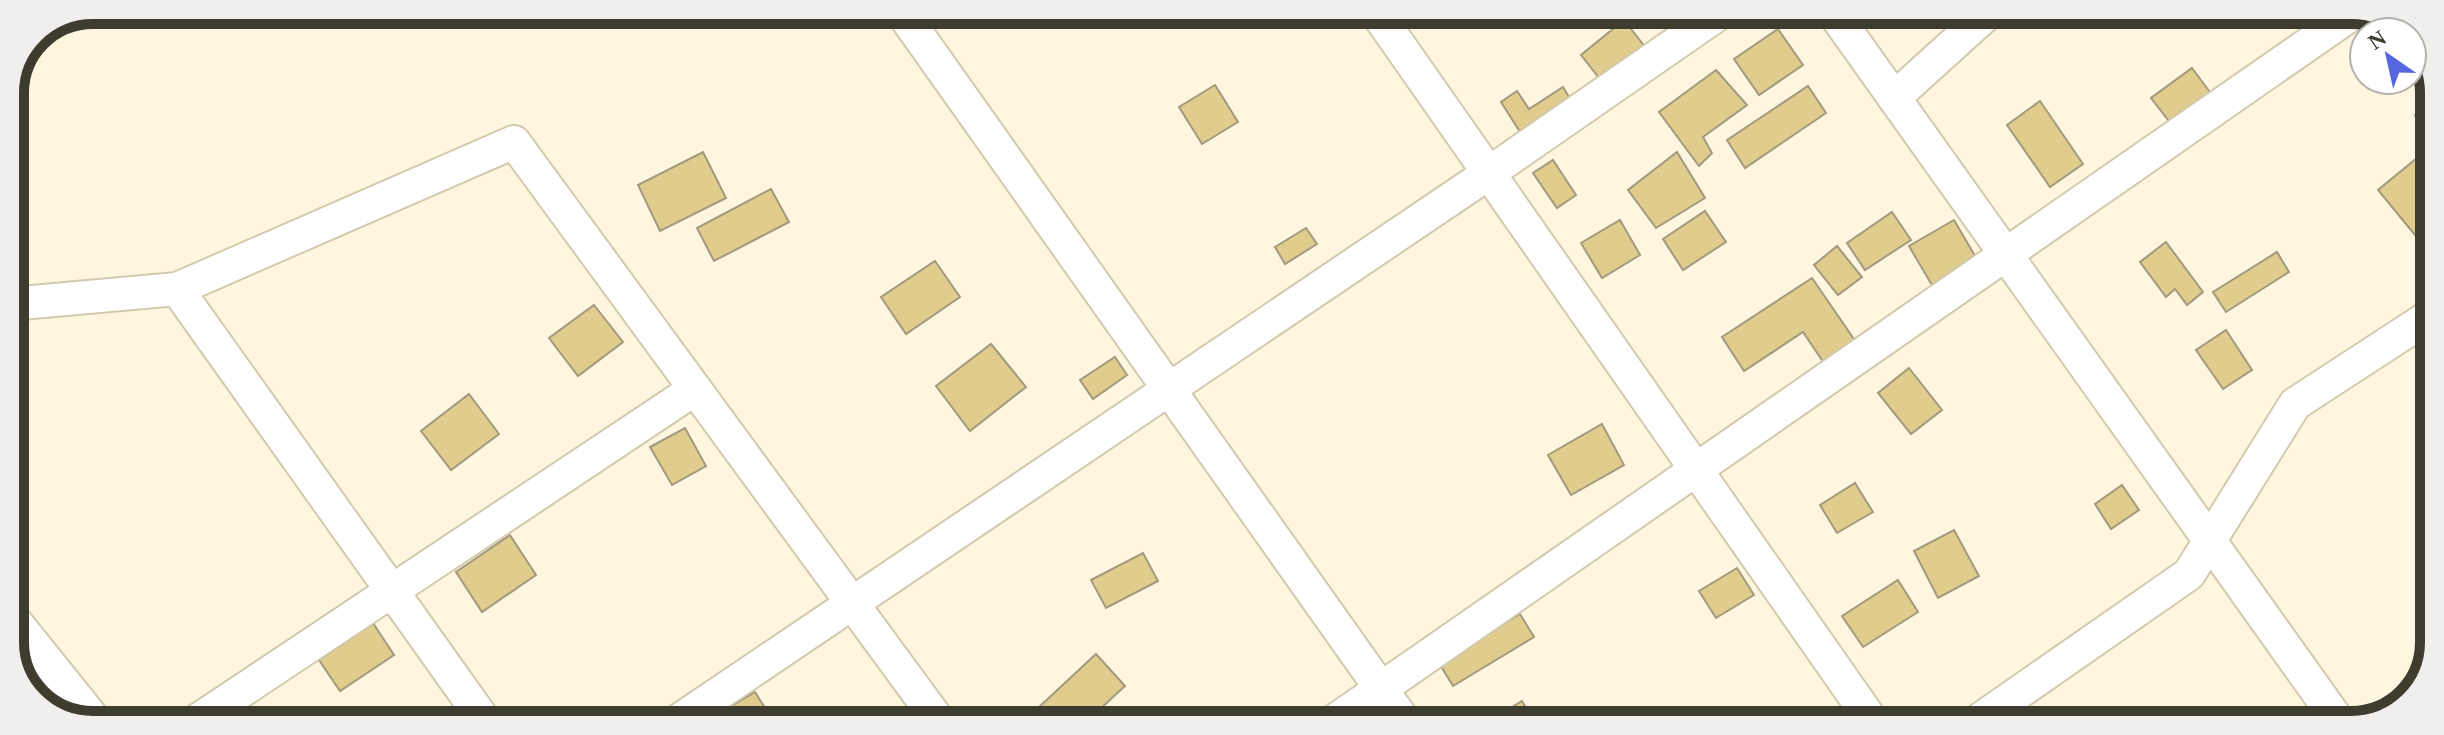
<svg xmlns="http://www.w3.org/2000/svg" width="2444" height="735" font-family="'Times New Roman',serif">
  <rect width="100%" height="100%" fill="#fef6de"/>
  <g fill="#e0cc8d" stroke="#a2997e" stroke-width="2">
    <path d="M 1902,12 L 1926,12 L 1909,23 Z"/>
    <path d="M 1624,20 L 1646,48 L 1603,83 L 1581,55 Z"/>
    <path d="M 1778,29 L 1803,65 L 1759,95 L 1734,59 Z"/>
    <path d="M 2192,68 L 2212,95 L 2172,125 L 2151,98 Z"/>
    <path d="M 1716,70 L 1747,105 L 1703,137 L 1712,153 L 1699,166 L 1659,112 Z"/>
    <path d="M 1215,85 L 1238,122 L 1202,144 L 1179,107 Z"/>
    <path d="M 1808,86 L 1826,113 L 1745,168 L 1727,140 Z"/>
    <path d="M 1563,87 L 1572,102 L 1522,135 L 1501,102 L 1517,91 L 1529,109 Z"/>
    <path d="M 2040,101 L 2083,164 L 2050,187 L 2007,125 Z"/>
    <path d="M 2434,105 L 2434,147 L 2432,147 L 2415,115 Z"/>
    <path d="M 703,152 L 726,198 L 660,231 L 638,185 Z"/>
    <path d="M 1677,152 L 1705,198 L 1656,228 L 1628,190 Z"/>
    <path d="M 2422,154 L 2433,168 L 2433,219 L 2415,235 L 2378,190 Z"/>
    <path d="M 1553,160 L 1576,195 L 1557,208 L 1533,173 Z"/>
    <path d="M 771,189 L 789,222 L 714,261 L 697,228 Z"/>
    <path d="M 1705,211 L 1726,242 L 1683,270 L 1663,239 Z"/>
    <path d="M 1892,212 L 1911,240 L 1865,270 L 1847,243 Z"/>
    <path d="M 1620,220 L 1640,255 L 1602,278 L 1581,243 Z"/>
    <path d="M 1954,220 L 1978,261 L 1933,287 L 1909,246 Z"/>
    <path d="M 1306,228 L 1317,244 L 1285,264 L 1275,247 Z"/>
    <path d="M 2166,242 L 2203,292 L 2187,305 L 2175,289 L 2166,297 L 2140,262 Z"/>
    <path d="M 1837,246 L 1862,277 L 1838,295 L 1814,265 Z"/>
    <path d="M 2277,252 L 2289,272 L 2226,312 L 2213,292 Z"/>
    <path d="M 935,261 L 960,297 L 906,334 L 881,297 Z"/>
    <path d="M 1812,278 L 1858,345 L 1826,366 L 1803,332 L 1744,371 L 1722,337 Z"/>
    <path d="M 594,305 L 623,342 L 578,376 L 549,338 Z"/>
    <path d="M 2226,330 L 2252,370 L 2223,389 L 2196,350 Z"/>
    <path d="M 991,344 L 1026,387 L 970,431 L 936,386 Z"/>
    <path d="M 1115,357 L 1127,375 L 1093,399 L 1080,380 Z"/>
    <path d="M 1909,368 L 1942,410 L 1911,434 L 1878,393 Z"/>
    <path d="M 469,394 L 499,434 L 451,470 L 421,431 Z"/>
    <path d="M 1602,424 L 1624,465 L 1571,495 L 1548,455 Z"/>
    <path d="M 685,428 L 706,466 L 672,485 L 650,447 Z"/>
    <path d="M 1855,483 L 1873,512 L 1837,533 L 1820,505 Z"/>
    <path d="M 2122,485 L 2139,510 L 2111,529 L 2095,504 Z"/>
    <path d="M 1954,530 L 1979,576 L 1938,598 L 1914,551 Z"/>
    <path d="M 510,535 L 536,575 L 482,612 L 456,572 Z"/>
    <path d="M 1143,553 L 1158,581 L 1106,608 L 1091,580 Z"/>
    <path d="M 1737,568 L 1754,595 L 1716,618 L 1699,591 Z"/>
    <path d="M 1898,580 L 1918,612 L 1863,647 L 1842,616 Z"/>
    <path d="M 1520,614 L 1534,637 L 1453,686 L 1439,663 Z"/>
    <path d="M 373,623 L 394,655 L 340,691 L 319,660 Z"/>
    <path d="M 1096,654 L 1125,686 L 1085,723 L 1052,723 L 1038,708 Z"/>
    <path d="M 755,692 L 770,716 L 758,723 L 723,723 L 718,714 Z"/>
    <path d="M 1522,701 L 1536,724 L 1485,724 Z"/>
    <path d="M 374,708 L 383,722 L 353,722 Z"/>
  </g>
  <g fill="none" stroke-linecap="round" stroke-linejoin="round">
    <g stroke="#d3caad" stroke-width="36">
      <g id="street">
        <path d="M 901,11 L 1406,724"/>
        <path d="M 1376,12 L 1874,724"/>
        <path d="M 1833,12 L 2341,725"/>
        <path d="M 1894,98 L 1989,12"/>
        <path d="M 177,289 L 486,723"/>
        <path d="M 10,304 L 177,289 L 514,142 L 940,723"/>
        <path d="M 10,615 L 96,722"/>
        <path d="M 195,722 L 695,389"/>
        <path d="M 675,723 L 1489,173 L 1721,12"/>
        <path d="M 1330,724 L 2353,13"/>
        <path d="M 1972,725 L 2189,574 L 2295,404 L 2433,314"/>
      </g>
    </g>
    <use href="#street" stroke="#fff" stroke-width="32"/>
  </g>
  <path d="M0 0H2444V735H0ZM93 24H2351A69 69 0 0 1 2420 93V642A69 69 0 0 1 2351 711H93A69 69 0 0 1 24 642V93A69 69 0 0 1 93 24Z" fill="#f0efee" fill-rule="evenodd"/>
  <path fill="none" stroke="#3e3b2f" stroke-width="10" d="M93 24H2351A69 69 0 0 1 2420 93V642A69 69 0 0 1 2351 711H93A69 69 0 0 1 24 642V93A69 69 0 0 1 93 24Z"/>
  <g transform="translate(2388 56) rotate(326)"><circle r="38" fill="#ffffff" stroke="#b2b1ac" stroke-width="2"/>
  <path d="M0-6L14 30L0 20L-14 30Z" fill="#5567de"/>
  <text y="-12" font-size="22" font-weight="bold" text-anchor="middle" fill="#3e3b2f">N</text>
  </g>
</svg>
